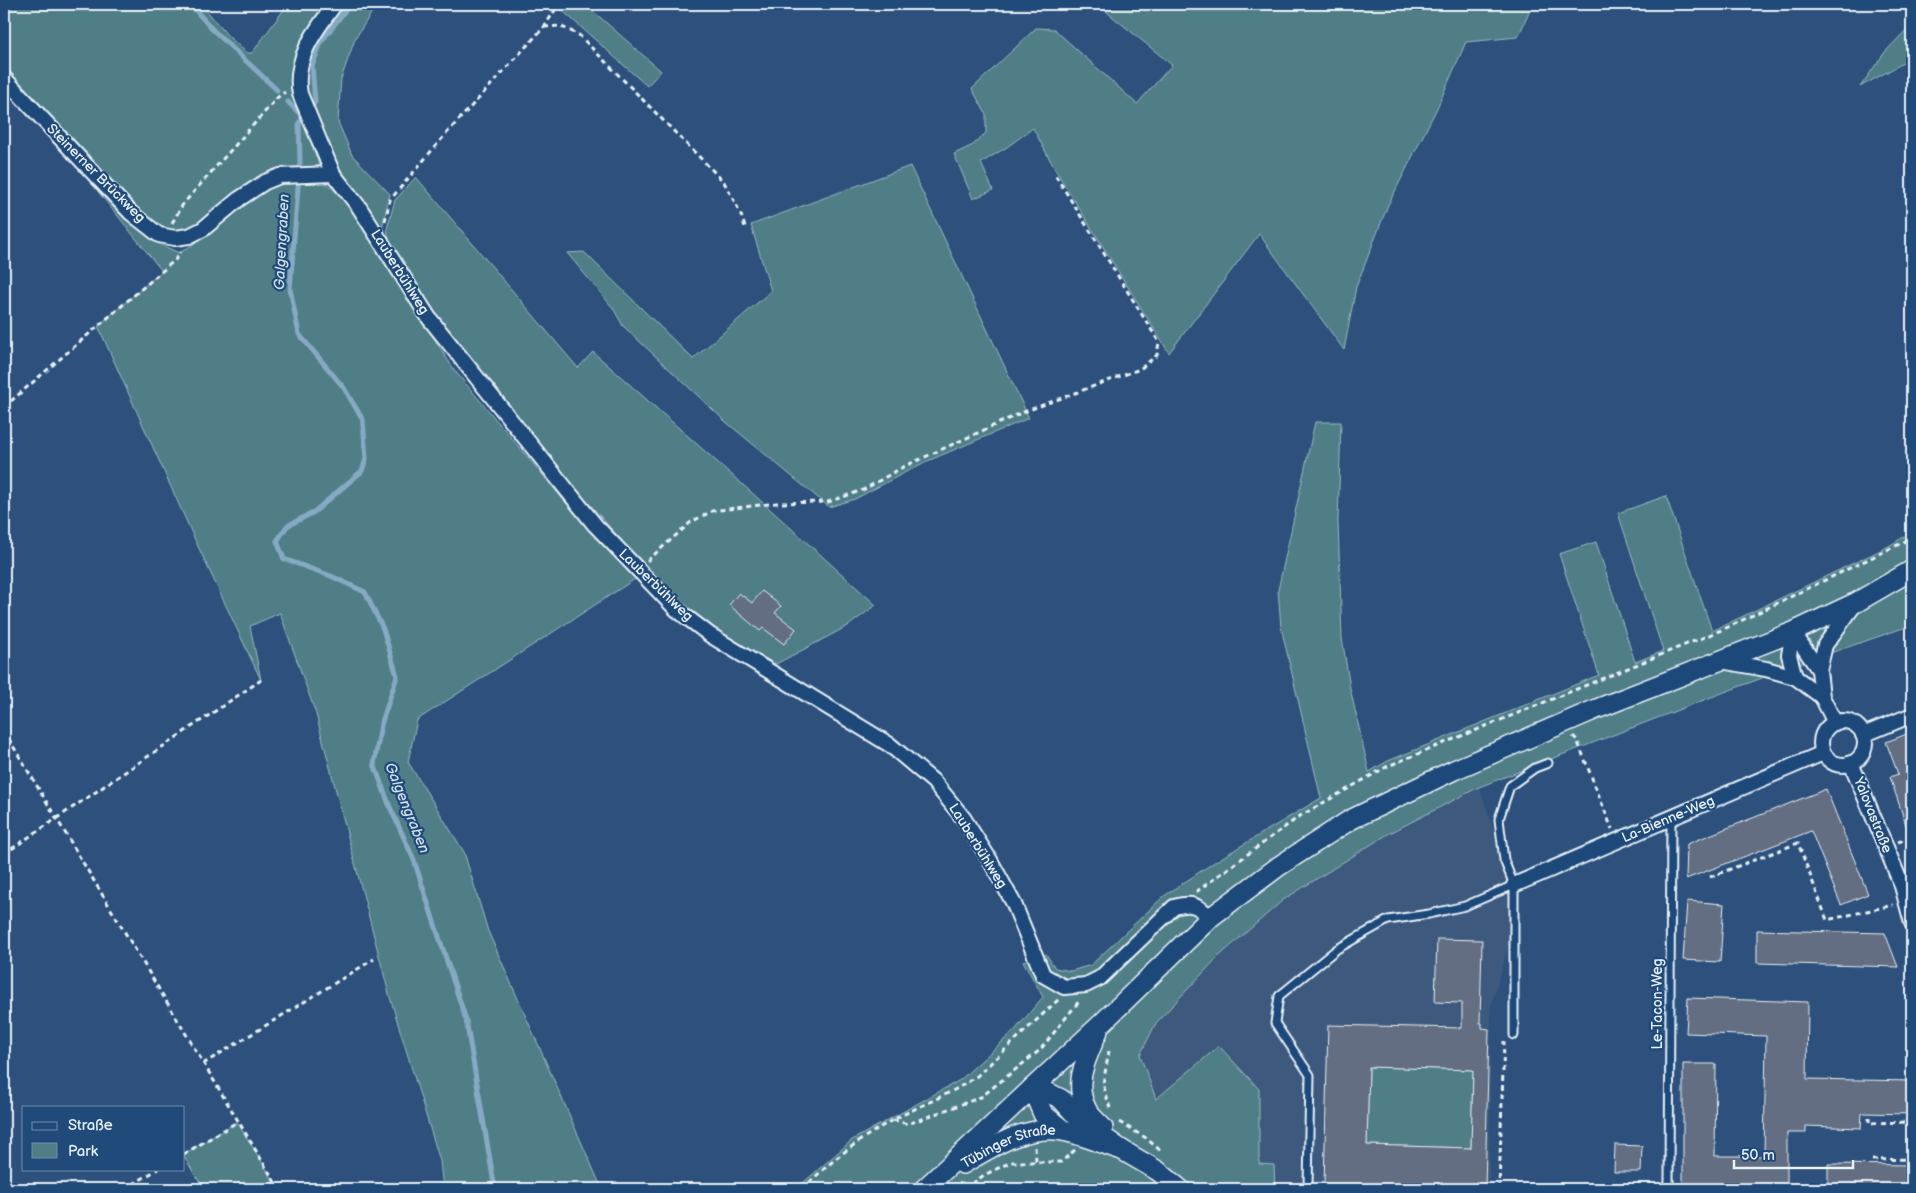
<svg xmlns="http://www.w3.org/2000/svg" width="1916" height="1193" font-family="'Balsamiq Sans',sans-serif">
  <rect width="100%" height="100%" fill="#2d517c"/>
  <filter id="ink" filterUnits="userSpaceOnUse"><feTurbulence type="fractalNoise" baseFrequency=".02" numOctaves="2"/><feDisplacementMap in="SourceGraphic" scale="10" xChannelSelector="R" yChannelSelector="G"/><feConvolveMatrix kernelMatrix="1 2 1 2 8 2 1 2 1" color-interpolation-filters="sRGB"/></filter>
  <g filter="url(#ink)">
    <path fill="#3d5a7e" d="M 1479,787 L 1520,906 L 1491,1006 L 1489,1189 L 1231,1189 L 1156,1100 L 1140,1055 L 1156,1023 L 1217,958 L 1283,900 L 1388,834 Z"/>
    <g fill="#507e87" stroke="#9cb8c0">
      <path d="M 4,4 L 201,4 L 228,36 L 247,53 L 252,53 L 288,4 L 377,4 L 355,39 L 341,79 L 338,122 L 352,155 L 390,194 L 381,233 L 339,166 L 310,106 L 303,75 L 291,88 L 312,142 L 319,165 L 317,169 L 288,171 L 197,227 L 182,232 L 161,230 L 133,209 L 4,74 Z"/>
      <path d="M 555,4 L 585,4 L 661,71 L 647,86 Z"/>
      <path d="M 1097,4 L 1533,4 L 1518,37 L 1466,42 L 1437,108 L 1388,205 L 1356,287 L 1344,350 L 1259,234 L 1169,353 L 1056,171 L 1033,128 L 1007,147 L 981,163 L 993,190 L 973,199 L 954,154 L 973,145 L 986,133 L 986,114 L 972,89 L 1036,28 L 1054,29 L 1137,104 L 1172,65 Z"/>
      <path d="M 1912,24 L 1912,58 L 1860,87 L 1885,52 Z"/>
      <path d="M 910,166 L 1029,418 L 923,463 L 855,499 L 829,507 L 726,422 L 623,326 L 613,308 L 567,253 L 584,252 L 693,359 L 771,291 L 751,225 Z"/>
      <path d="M 416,177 L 578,368 L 593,352 L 751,492 L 876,605 L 848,626 L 776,664 L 718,633 L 665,590 L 522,427 L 432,316 L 391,252 L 387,229 L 395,200 Z"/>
      <path d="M 309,179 L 326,183 L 343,198 L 455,371 L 588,529 L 635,579 L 417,720 L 408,762 L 464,852 L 488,931 L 602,1189 L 443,1189 L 440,1161 L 389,994 L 316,714 L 280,613 L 250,626 L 261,680 L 195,540 L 98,326 L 162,271 L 92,184 L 92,181 L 155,242 L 179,253 L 204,238 L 245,202 L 268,186 L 279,182 Z"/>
      <path d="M 1315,422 L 1341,422 L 1338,522 L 1342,638 L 1350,688 L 1369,772 L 1388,761 L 1599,675 L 1559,554 L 1596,542 L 1635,662 L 1663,651 L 1618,513 L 1666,496 L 1712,631 L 1887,547 L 1912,532 L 1912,625 L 1813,659 L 1714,696 L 1479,787 L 1388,834 L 1283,900 L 1217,958 L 1156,1023 L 1140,1055 L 1156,1099 L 1219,1046 L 1259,1089 L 1259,1164 L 1274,1165 L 1275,1189 L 796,1189 L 852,1140 L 960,1080 L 1015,1030 L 1043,997 L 1023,961 L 1046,954 L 1055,968 L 1071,971 L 1091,965 L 1164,896 L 1216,861 L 1321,798 L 1281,627 L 1278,590 Z"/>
      <path d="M 1369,1067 L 1473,1070 L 1471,1148 L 1367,1145 Z"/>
      <path d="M 237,1122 L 279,1189 L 204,1189 L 184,1157 L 184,1154 Z"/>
    </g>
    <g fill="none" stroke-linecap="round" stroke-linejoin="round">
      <g stroke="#86aac4" stroke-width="5">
        <path d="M 190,4 L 212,29 L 277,90"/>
        <path d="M 350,4 L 321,42 L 312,66 L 315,102 L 299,123 L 300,162 L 290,289 L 299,334 L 344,388 L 363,420 L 366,459 L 362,471 L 314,512 L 287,526 L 277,541 L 284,559 L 331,576 L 365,592 L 383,629 L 397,676 L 381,725 L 374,764 L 390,807 L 414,860 L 466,1020 L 495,1189"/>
        <path d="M 288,102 L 304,118"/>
      </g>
    </g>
    <g fill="#636e82" stroke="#e8f1f8" fill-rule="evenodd">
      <path d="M 762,591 L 781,606 L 775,613 L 796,629 L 784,644 L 763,628 L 760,631 L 729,605 L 739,593 L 752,603 Z"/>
      <path d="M 1912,732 L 1912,837 L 1910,837 L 1890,777 L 1898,774 L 1886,742 Z"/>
      <path d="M 1826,789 L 1868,894 L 1841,905 L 1811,831 L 1686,879 L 1687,844 Z"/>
      <path d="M 1687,901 L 1724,904 L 1720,962 L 1683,960 Z"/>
      <path d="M 1757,930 L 1885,933 L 1898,967 L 1757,963 Z"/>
      <path d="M 1437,939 L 1482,940 L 1480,1023 L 1482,1023 L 1482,1028 L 1489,1029 L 1485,1189 L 1385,1187 L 1385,1189 L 1338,1189 L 1338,1186 L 1324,1185 L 1328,1025 L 1462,1028 L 1462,1003 L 1435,1002 ZM 1369,1067 L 1473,1070 L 1471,1148 L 1367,1145 Z"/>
      <path d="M 1688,998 L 1808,1002 L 1807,1079 L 1912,1081 L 1912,1114 L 1862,1113 L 1861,1128 L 1806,1126 L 1806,1133 L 1787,1133 L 1787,1189 L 1683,1189 L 1683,1064 L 1716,1064 L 1715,1156 L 1764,1156 L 1766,1036 L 1686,1033 Z"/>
      <path d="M 1615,1145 L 1642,1146 L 1641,1172 L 1614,1172 Z"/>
      <path d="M 1828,1164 L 1912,1165 L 1912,1189 L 1828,1189 Z"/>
    </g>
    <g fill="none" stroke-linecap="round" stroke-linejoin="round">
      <g stroke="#e8f1f8" stroke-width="11">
        <g id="lane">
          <path d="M 1514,1035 L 1514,885 L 1504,860 L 1499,819 L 1510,786 L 1535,768 L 1548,763"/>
          <path d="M 1308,1189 L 1310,1075 L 1275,1023 L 1279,996 L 1337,949 L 1388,920 L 1429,914 L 1465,906 L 1514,885"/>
          <path d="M 1666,1189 L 1669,1182 L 1671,818"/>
        </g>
      </g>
      <g stroke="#e8f1f8" stroke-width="18">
        <g id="street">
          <path d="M 335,4 C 315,31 293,59 300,94 L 333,174 L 359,207 L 429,318 L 595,525 L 676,609 L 710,635 L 890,745 L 934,782 L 964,819 L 990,860 L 1014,904 L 1043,975 L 1064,987 L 1086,985 L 1100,978 L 1174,907 C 1193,902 1196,905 1211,917"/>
          <path d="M 4,78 L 131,213 L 159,235 L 175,238 L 189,236 L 203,229 L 239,199 L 265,182 L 280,176 L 333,174"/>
          <path d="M 1793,632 L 1789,655 L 1795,677"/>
          <path d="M 1793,632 L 1819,670"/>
          <path d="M 1721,661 L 1766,669 L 1795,677 L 1822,697"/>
          <circle cx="1843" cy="743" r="22"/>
          <path d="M 1835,723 L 1822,697 L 1819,670 L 1825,645 L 1855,604"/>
          <path d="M 1863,735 L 1912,715"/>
          <path d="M 1851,763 L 1902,886 L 1912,923"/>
          <path d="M 1514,885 L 1823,753"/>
        </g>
      </g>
      <g stroke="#e8f1f8" stroke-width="22">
        <g id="secondary">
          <path d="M 1098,1031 C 1087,1057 1072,1083 1087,1110 C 1091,1117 1098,1122 1103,1128"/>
          <path d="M 1035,1086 L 1061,1099 L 1082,1122 L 1122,1150 L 1158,1171 L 1180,1189"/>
          <path d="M 1032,1088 L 1043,1114 L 1064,1131"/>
          <path id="s1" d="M 963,1164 C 992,1147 1027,1124 1063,1131 C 1083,1135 1103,1144 1122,1150"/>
          <path d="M 924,1189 L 1102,1023 L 1211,917 L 1279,866 L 1350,820 L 1454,770 L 1594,710 L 1793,632 L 1857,602 L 1912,570"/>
        </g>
      </g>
      <g stroke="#e8f1f8" stroke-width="3" stroke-dasharray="5 4" stroke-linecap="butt">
        <path d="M 544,27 L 560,26 L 579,35 L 724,182 L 740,212 L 745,227"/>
        <path d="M 385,221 L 390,200 L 445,135 L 544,27 L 559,4"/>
        <path d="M 172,223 L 183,204 L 278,97 L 285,92"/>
        <path d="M 4,407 L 175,260 L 180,252"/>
        <path d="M 647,561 L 691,522 L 712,511 L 776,503 L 828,502 L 863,490 L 903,467 L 1021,413 L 1140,369 L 1157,355 L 1159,342 L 1054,173"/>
        <path d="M 4,731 L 279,1189"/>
        <path d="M 1573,736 L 1577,740 L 1612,829"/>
        <path d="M 1898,842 L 1912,837"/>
        <path d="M 4,854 L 261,680"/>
        <path d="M 1710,877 L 1798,843 L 1827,920 L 1893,905"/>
        <path d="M 1196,892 L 1300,816 L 1388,766 L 1724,629 L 1912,538"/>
        <path d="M 1109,1051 L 1103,1084 L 1110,1108"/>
        <path d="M 203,1064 L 374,959"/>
        <path d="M 1869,1117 L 1869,1123 L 1912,1122"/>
        <path d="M 893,1120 L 908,1124 L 981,1097 L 1040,1050 L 1080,1000"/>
        <path d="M 1119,1122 L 1146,1138 L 1162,1152"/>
        <path d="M 1035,1147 L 1036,1161"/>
        <path d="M 184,1154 L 237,1122"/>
        <path d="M 1872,1160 L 1912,1159"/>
        <path d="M 125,1189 L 158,1169"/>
        <path d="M 803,1189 C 828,1163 859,1139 891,1121 C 920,1105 950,1095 977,1076 L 1059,999"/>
        <path d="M 965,1189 L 984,1175 L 1011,1162 L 1061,1162 L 1075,1150"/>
        <path d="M 1499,1189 L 1504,1041"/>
      </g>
      <use href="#lane" stroke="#1f4a7a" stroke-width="7"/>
      <use href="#street" stroke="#1f4a7a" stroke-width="14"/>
      <use href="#secondary" stroke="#1f4a7a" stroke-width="19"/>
    </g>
  </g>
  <g text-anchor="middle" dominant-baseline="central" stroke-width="4.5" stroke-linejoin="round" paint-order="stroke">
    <g font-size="14" fill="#e8f1f8" stroke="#1f4a7a">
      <text transform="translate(96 173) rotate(45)">Steinerner Brückweg</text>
      <text transform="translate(400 272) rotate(58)">Lauberbühlweg</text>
      <text transform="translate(656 585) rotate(44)">Lauberbühlweg</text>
      <text transform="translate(1873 815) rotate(68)">Yalovastraße</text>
      <text transform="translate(1668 819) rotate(-23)">La-Bienne-Weg</text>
      <text transform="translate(978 846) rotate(58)">Lauberbühlweg</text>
      <text transform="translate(1657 1004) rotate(-90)">Le-Tacon-Weg</text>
      <text stroke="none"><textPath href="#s1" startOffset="50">Tübinger Straße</textPath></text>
    </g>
    <g font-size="15" font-style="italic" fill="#cfdfeb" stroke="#1f4a7a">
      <text transform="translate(282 242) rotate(-87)">Galgengraben</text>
      <text transform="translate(407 808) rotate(68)">Galgengraben</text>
    </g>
  </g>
  <rect width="1916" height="1193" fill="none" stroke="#1f4a7a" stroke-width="20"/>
  <rect x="10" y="10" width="1896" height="1173" fill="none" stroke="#e8f1f8" stroke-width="2" filter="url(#ink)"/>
  <rect x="22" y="1106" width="162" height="65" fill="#1f4a7a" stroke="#6f8dac"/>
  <rect x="32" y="1122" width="25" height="8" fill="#1f4a7a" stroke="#6f8dac"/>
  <text x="68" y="1130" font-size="15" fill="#e8f1f8">Straße</text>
  <rect x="32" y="1143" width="25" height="15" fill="#507e87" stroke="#6f8dac"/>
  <text x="68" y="1156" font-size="15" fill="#e8f1f8">Park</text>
  <path d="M1734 1160v8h119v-8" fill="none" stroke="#e8f1f8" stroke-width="2.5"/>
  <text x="1741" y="1160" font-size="15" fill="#e8f1f8" stroke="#1f4a7a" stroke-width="4" paint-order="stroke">50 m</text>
</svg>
